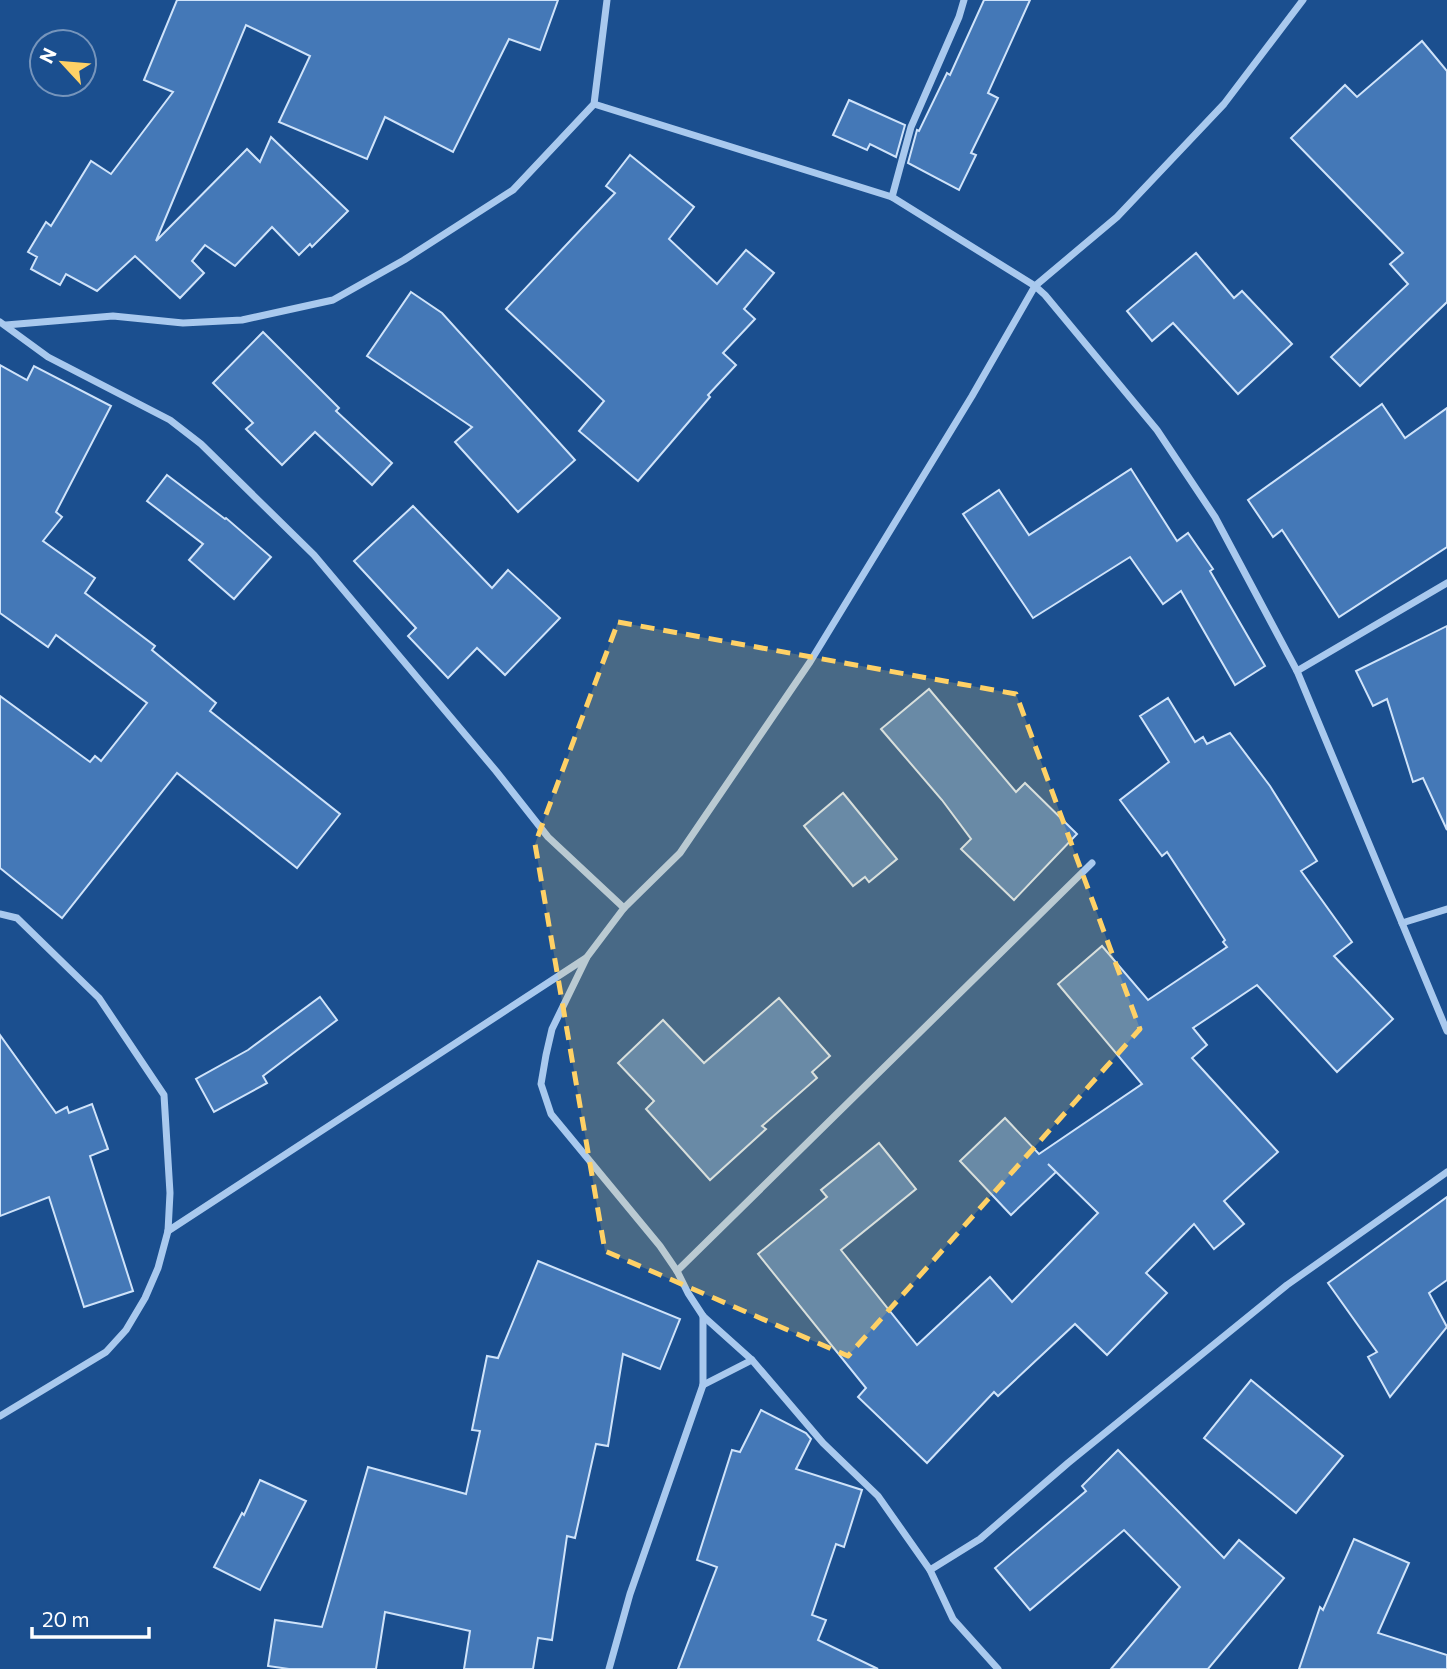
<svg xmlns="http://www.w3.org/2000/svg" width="1447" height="1669" font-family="Commissioner,sans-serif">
  <rect width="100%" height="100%" fill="#1b4f8f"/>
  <g fill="#4478b7" stroke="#cfe3fa" stroke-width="2">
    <path d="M 177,0 L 558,0 L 540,50 L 509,39 L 453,152 L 385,117 L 367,159 L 279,122 L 310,56 L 246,25 L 156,241 L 247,149 L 260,162 L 271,137 L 348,211 L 312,247 L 310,244 L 299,255 L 272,227 L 235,266 L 205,245 L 192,261 L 204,273 L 180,298 L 135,256 L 97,291 L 66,274 L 60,285 L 31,269 L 37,257 L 28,252 L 46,222 L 51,226 L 91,161 L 111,174 L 173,92 L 144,80 Z"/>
    <path d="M 984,0 L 1030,0 L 988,93 L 998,98 L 971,153 L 976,155 L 959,190 L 908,163 L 917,130 L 919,131 L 947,73 L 950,75 Z"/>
    <path d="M 1422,41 L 1447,71 L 1447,302 L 1360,386 L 1331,357 L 1408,284 L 1390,264 L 1403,253 L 1291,138 L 1345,85 L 1357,97 Z"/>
    <path d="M 849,100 L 905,125 L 896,157 L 870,144 L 867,150 L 833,135 Z"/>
    <path d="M 630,155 L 694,207 L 669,239 L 717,284 L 746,250 L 774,273 L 744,309 L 755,319 L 723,353 L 736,365 L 708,395 L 710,397 L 638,481 L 579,431 L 604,401 L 506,309 L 615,193 L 606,186 Z"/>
    <path d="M 1196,253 L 1234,298 L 1242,291 L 1292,344 L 1238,394 L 1173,323 L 1152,341 L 1127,311 Z"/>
    <path d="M 411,292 L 442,313 L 575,460 L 518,512 L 455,442 L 472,427 L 367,356 Z"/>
    <path d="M 263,332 L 339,408 L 336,411 L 392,463 L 372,485 L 315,432 L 282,465 L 246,429 L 253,423 L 213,383 Z"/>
    <path d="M 0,365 L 27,380 L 34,366 L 111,406 L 56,512 L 62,517 L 43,541 L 95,578 L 85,593 L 155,646 L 152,650 L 216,703 L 210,711 L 340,814 L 297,868 L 177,773 L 62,918 L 0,868 L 0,696 L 90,762 L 95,756 L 101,761 L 147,703 L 56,635 L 48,647 L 0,613 Z"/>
    <path d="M 1382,404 L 1405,438 L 1447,408 L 1447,547 L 1339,617 L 1282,530 L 1273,537 L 1248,500 Z"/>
    <path d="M 1131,469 L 1177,541 L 1188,533 L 1213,569 L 1210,571 L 1265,666 L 1235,685 L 1181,591 L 1163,604 L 1130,557 L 1033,618 L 963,514 L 999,490 L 1029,535 Z"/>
    <path d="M 167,475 L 225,519 L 226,518 L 271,557 L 234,599 L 189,560 L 203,544 L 147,501 Z"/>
    <path d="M 413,506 L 492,588 L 508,570 L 560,618 L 505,675 L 477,648 L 448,678 L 408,636 L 416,628 L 354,561 Z"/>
    <path d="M 1447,626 L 1447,830 L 1423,778 L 1413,782 L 1387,699 L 1373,706 L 1356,671 Z"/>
    <path d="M 929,689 L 1016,792 L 1025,783 L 1077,834 L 1014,900 L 961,849 L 971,839 L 942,800 L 881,729 Z"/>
    <path d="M 1168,698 L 1195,742 L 1203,737 L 1207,744 L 1230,733 L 1270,786 L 1317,861 L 1301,871 L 1352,942 L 1334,956 L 1393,1019 L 1337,1072 L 1257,985 L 1193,1028 L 1207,1045 L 1192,1058 L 1278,1152 L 1224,1201 L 1244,1224 L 1214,1249 L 1194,1224 L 1146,1273 L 1167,1293 L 1107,1355 L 1075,1324 L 998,1396 L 994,1392 L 927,1463 L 858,1397 L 866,1388 L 758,1254 L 827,1197 L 821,1190 L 879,1143 L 916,1189 L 841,1250 L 917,1345 L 990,1277 L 1012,1302 L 1098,1213 L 1048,1164 L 1056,1172 L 1011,1215 L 960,1161 L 1005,1118 L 1039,1154 L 1142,1084 L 1058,984 L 1102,946 L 1148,1000 L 1227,947 L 1223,942 L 1225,940 L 1167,852 L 1162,856 L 1120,800 L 1169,762 L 1140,716 Z"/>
    <path d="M 843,793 L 897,859 L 869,882 L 865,877 L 853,886 L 804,826 Z"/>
    <path d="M 320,997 L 337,1020 L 263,1076 L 267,1083 L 214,1112 L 196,1079 L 248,1050 Z"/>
    <path d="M 779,998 L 830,1056 L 812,1072 L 817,1078 L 762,1126 L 766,1129 L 710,1180 L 646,1109 L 654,1101 L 618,1063 L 663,1020 L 704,1063 Z"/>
    <path d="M 0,1035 L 56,1113 L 67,1107 L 69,1113 L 92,1104 L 108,1149 L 90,1156 L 133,1291 L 84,1307 L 49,1197 L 0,1216 Z"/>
    <path d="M 1447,1197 L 1447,1280 L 1429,1293 L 1447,1327 L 1390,1397 L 1368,1357 L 1377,1352 L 1328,1283 Z"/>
    <path d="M 538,1261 L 680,1319 L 660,1369 L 623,1354 L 608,1446 L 596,1444 L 575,1538 L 567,1536 L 552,1640 L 538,1638 L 533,1669 L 464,1669 L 470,1631 L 385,1612 L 376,1669 L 289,1669 L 268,1666 L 275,1620 L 322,1627 L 368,1467 L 466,1494 L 480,1431 L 472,1430 L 487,1356 L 498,1358 Z"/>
    <path d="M 1251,1380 L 1343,1456 L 1296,1513 L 1204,1438 Z"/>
    <path d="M 761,1410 L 806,1433 L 811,1439 L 796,1469 L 862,1490 L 844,1547 L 836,1544 L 812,1615 L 826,1620 L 818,1640 L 878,1669 L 678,1669 L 717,1567 L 697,1560 L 732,1450 L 740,1452 Z"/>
    <path d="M 1118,1450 L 1224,1558 L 1239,1540 L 1284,1578 L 1208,1669 L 1111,1669 L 1180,1587 L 1124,1530 L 1030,1610 L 995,1568 L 1086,1491 L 1082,1486 Z"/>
    <path d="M 260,1480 L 306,1501 L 260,1590 L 214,1567 L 242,1513 L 244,1515 Z"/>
    <path d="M 1354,1539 L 1409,1563 L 1378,1633 L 1447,1655 L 1447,1669 L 1299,1669 L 1320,1607 L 1323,1610 Z"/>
  </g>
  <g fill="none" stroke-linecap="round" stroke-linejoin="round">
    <g stroke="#a9c9ee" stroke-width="7">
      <path d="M 594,104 L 892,197 L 1035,286 L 1045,295 L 1157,430 L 1215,517 L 1297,671 L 1447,1031"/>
      <path d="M 892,197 L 911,127 L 959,17 L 964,0"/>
      <path d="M 0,322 L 48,357 L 170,420 L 201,444 L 314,555 L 496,771 L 548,837 L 624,908"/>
      <path d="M 6,325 L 113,316 L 183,323 L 242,320 L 333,300 L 404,260 L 513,190 L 594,104 L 607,0"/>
      <path d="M 1297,671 L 1447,583"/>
      <path d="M 0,914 L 17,918 L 99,998 L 164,1095 L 170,1193 L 168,1231 L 158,1268 L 145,1298 L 126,1330 L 106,1352 L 0,1416"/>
      <path d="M 1402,923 L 1447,909"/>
      <path d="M 168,1231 L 586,958"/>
      <path d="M 677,1271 L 1092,863"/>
      <path d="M 703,1385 L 752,1360"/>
      <path d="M 930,1570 L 980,1539 L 1068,1463 L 1287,1285 L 1447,1172"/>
      <path d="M 609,1669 L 630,1594 L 703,1385 L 703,1316"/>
      <path d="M 998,1669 L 953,1619 L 930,1570 L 878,1496 L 823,1443 L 752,1360 L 703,1316 L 688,1293 L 677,1271 L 660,1246 L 551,1114 L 541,1084 L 546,1055 L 552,1029 L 587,957 L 624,908 L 680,853 L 810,662 L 972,396 L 1035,286 L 1117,217 L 1224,104 L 1303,0"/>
    </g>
  </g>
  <path fill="#ffd166" fill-opacity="0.2" stroke="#ffd166" stroke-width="5" stroke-dasharray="14 9" stroke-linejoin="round" d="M 618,622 L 1016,694 L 1140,1029 L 848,1356 L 605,1251 L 535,844 Z"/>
  <g transform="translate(63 63) rotate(296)"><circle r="33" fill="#1b4f8f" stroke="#7695bc" stroke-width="2"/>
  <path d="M0-5L12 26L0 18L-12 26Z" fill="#ffd166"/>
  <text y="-10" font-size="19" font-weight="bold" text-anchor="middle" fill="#ffffff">N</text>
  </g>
  <path d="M32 1627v10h117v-10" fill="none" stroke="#ffffff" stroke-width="3.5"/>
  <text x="42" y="1627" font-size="21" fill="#ffffff" stroke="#1b4f8f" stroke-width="5" paint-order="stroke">20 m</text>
</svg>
